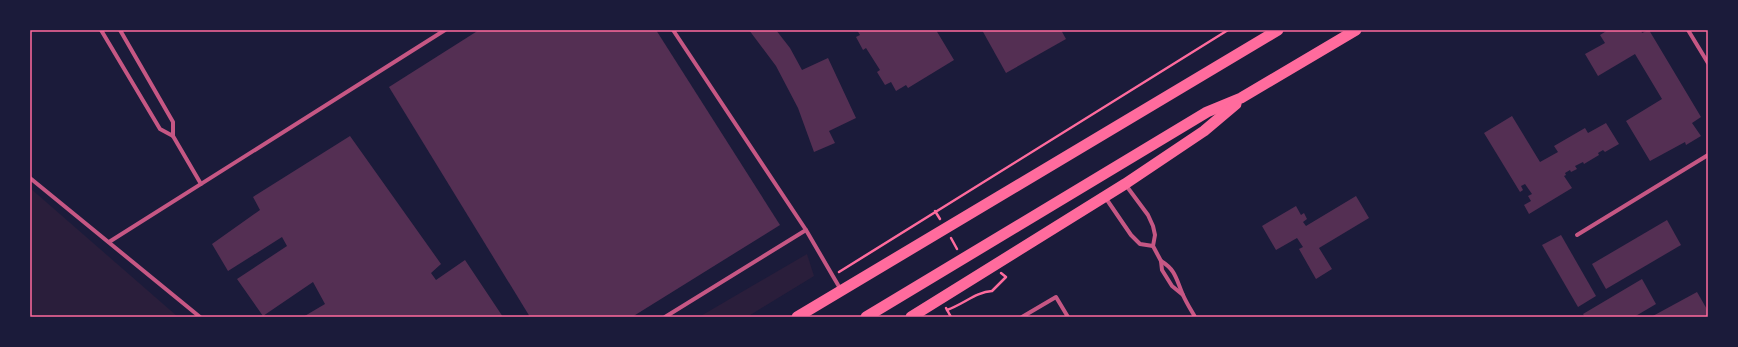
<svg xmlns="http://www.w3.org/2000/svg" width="1738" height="347" font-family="Signika,sans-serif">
  <rect width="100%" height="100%" fill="#1b1b3a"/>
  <g fill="#2a1e3b">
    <path d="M 30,188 L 178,317 L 30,317 Z"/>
    <path d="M 807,254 L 814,276 L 747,317 L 699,317 Z"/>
  </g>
  <g fill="#542f53">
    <path d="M 479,30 L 656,30 L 780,225 L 632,317 L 530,317 L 389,87 Z"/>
    <path d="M 749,30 L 776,30 L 790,48 L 802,70 L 828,58 L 856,118 L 829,131 L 835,143 L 814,152 L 798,108 L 776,66 Z"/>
    <path d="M 857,30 L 936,30 L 954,60 L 908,88 L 906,85 L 896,91 L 891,82 L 885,85 L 877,72 L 880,70 L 866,48 L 863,50 L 856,37 L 860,35 Z"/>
    <path d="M 982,30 L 1061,30 L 1066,39 L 1006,73 Z"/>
    <path d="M 1608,30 L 1641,30 L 1642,33 L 1649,30 L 1701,117 L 1692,123 L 1701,136 L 1686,145 L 1685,142 L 1650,161 L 1626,121 L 1662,99 L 1635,54 L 1598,76 L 1585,54 L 1605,43 L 1600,35 Z"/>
    <path d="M 1512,116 L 1540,162 L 1558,152 L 1554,146 L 1585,128 L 1588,133 L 1606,123 L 1619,144 L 1605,152 L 1603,150 L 1598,153 L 1599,155 L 1584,164 L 1583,162 L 1575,166 L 1577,169 L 1571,172 L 1570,170 L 1565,173 L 1566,175 L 1564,176 L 1572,188 L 1529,214 L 1524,205 L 1531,201 L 1528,196 L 1532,194 L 1525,184 L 1521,186 L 1523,190 L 1520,192 L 1484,133 Z"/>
    <path d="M 350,136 L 441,264 L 431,273 L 436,280 L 465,260 L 503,317 L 303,317 L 325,304 L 313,282 L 263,316 L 237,279 L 287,246 L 282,237 L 228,271 L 212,244 L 260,210 L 253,197 Z"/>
    <path d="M 1356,196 L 1369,218 L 1319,248 L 1332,269 L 1316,279 L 1299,249 L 1303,247 L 1297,238 L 1276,250 L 1262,226 L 1296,206 L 1301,215 L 1304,213 L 1307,219 L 1303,222 L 1306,226 Z"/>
    <path d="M 1667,220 L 1681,245 L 1606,289 L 1592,264 Z"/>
    <path d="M 1561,235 L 1596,296 L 1578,307 L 1542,245 Z"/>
    <path d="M 1642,279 L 1656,304 L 1634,317 L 1585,317 L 1583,314 Z"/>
    <path d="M 1697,292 L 1708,311 L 1708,317 L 1651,317 Z"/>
  </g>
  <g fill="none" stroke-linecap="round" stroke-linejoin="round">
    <g stroke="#ff6b9d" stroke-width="2.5">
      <path d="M 935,211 L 940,219"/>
      <path d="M 951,238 L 957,249"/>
      <path d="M 839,272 L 1228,30"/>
      <path d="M 946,308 L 951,317"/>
      <path d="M 947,310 C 964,304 976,292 992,291 L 1006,277 L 1001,273"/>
    </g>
    <g stroke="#c65784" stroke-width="4">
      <path d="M 101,30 L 160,129 L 173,136 L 201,184"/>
      <path d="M 120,30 L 173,122 L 173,136"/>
      <path d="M 673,30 L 806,230 L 841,290"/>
      <path d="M 1688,30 L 1708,63"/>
      <path d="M 30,178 L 200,317"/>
      <path d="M 1125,184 L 1148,215 L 1153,226 L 1155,235 L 1153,246 L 1161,261 L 1162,270 L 1172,286 L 1183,295"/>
      <path d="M 1105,197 L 1131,235 L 1140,244 L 1153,246"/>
      <path d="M 1577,235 L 1708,155"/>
      <path d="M 109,242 L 445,30"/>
      <path d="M 1161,261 C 1176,270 1176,279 1183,295 C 1186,302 1191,310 1195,317"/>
      <path d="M 665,317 L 806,230"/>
      <path d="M 1022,317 L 1056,297 L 1068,317"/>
    </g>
    <g stroke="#ff6b9d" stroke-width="11">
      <path d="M 797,317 L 1278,30"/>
      <path d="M 866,317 L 1207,112 L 1241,98 L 1356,30"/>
      <path d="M 911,317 L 1125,184 L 1204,131 L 1236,104"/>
    </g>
  </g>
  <rect width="1738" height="347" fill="none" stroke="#1b1b3a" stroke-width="62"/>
  <rect x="31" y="31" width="1676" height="285" fill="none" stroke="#ff6b9d" stroke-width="1.5"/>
</svg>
